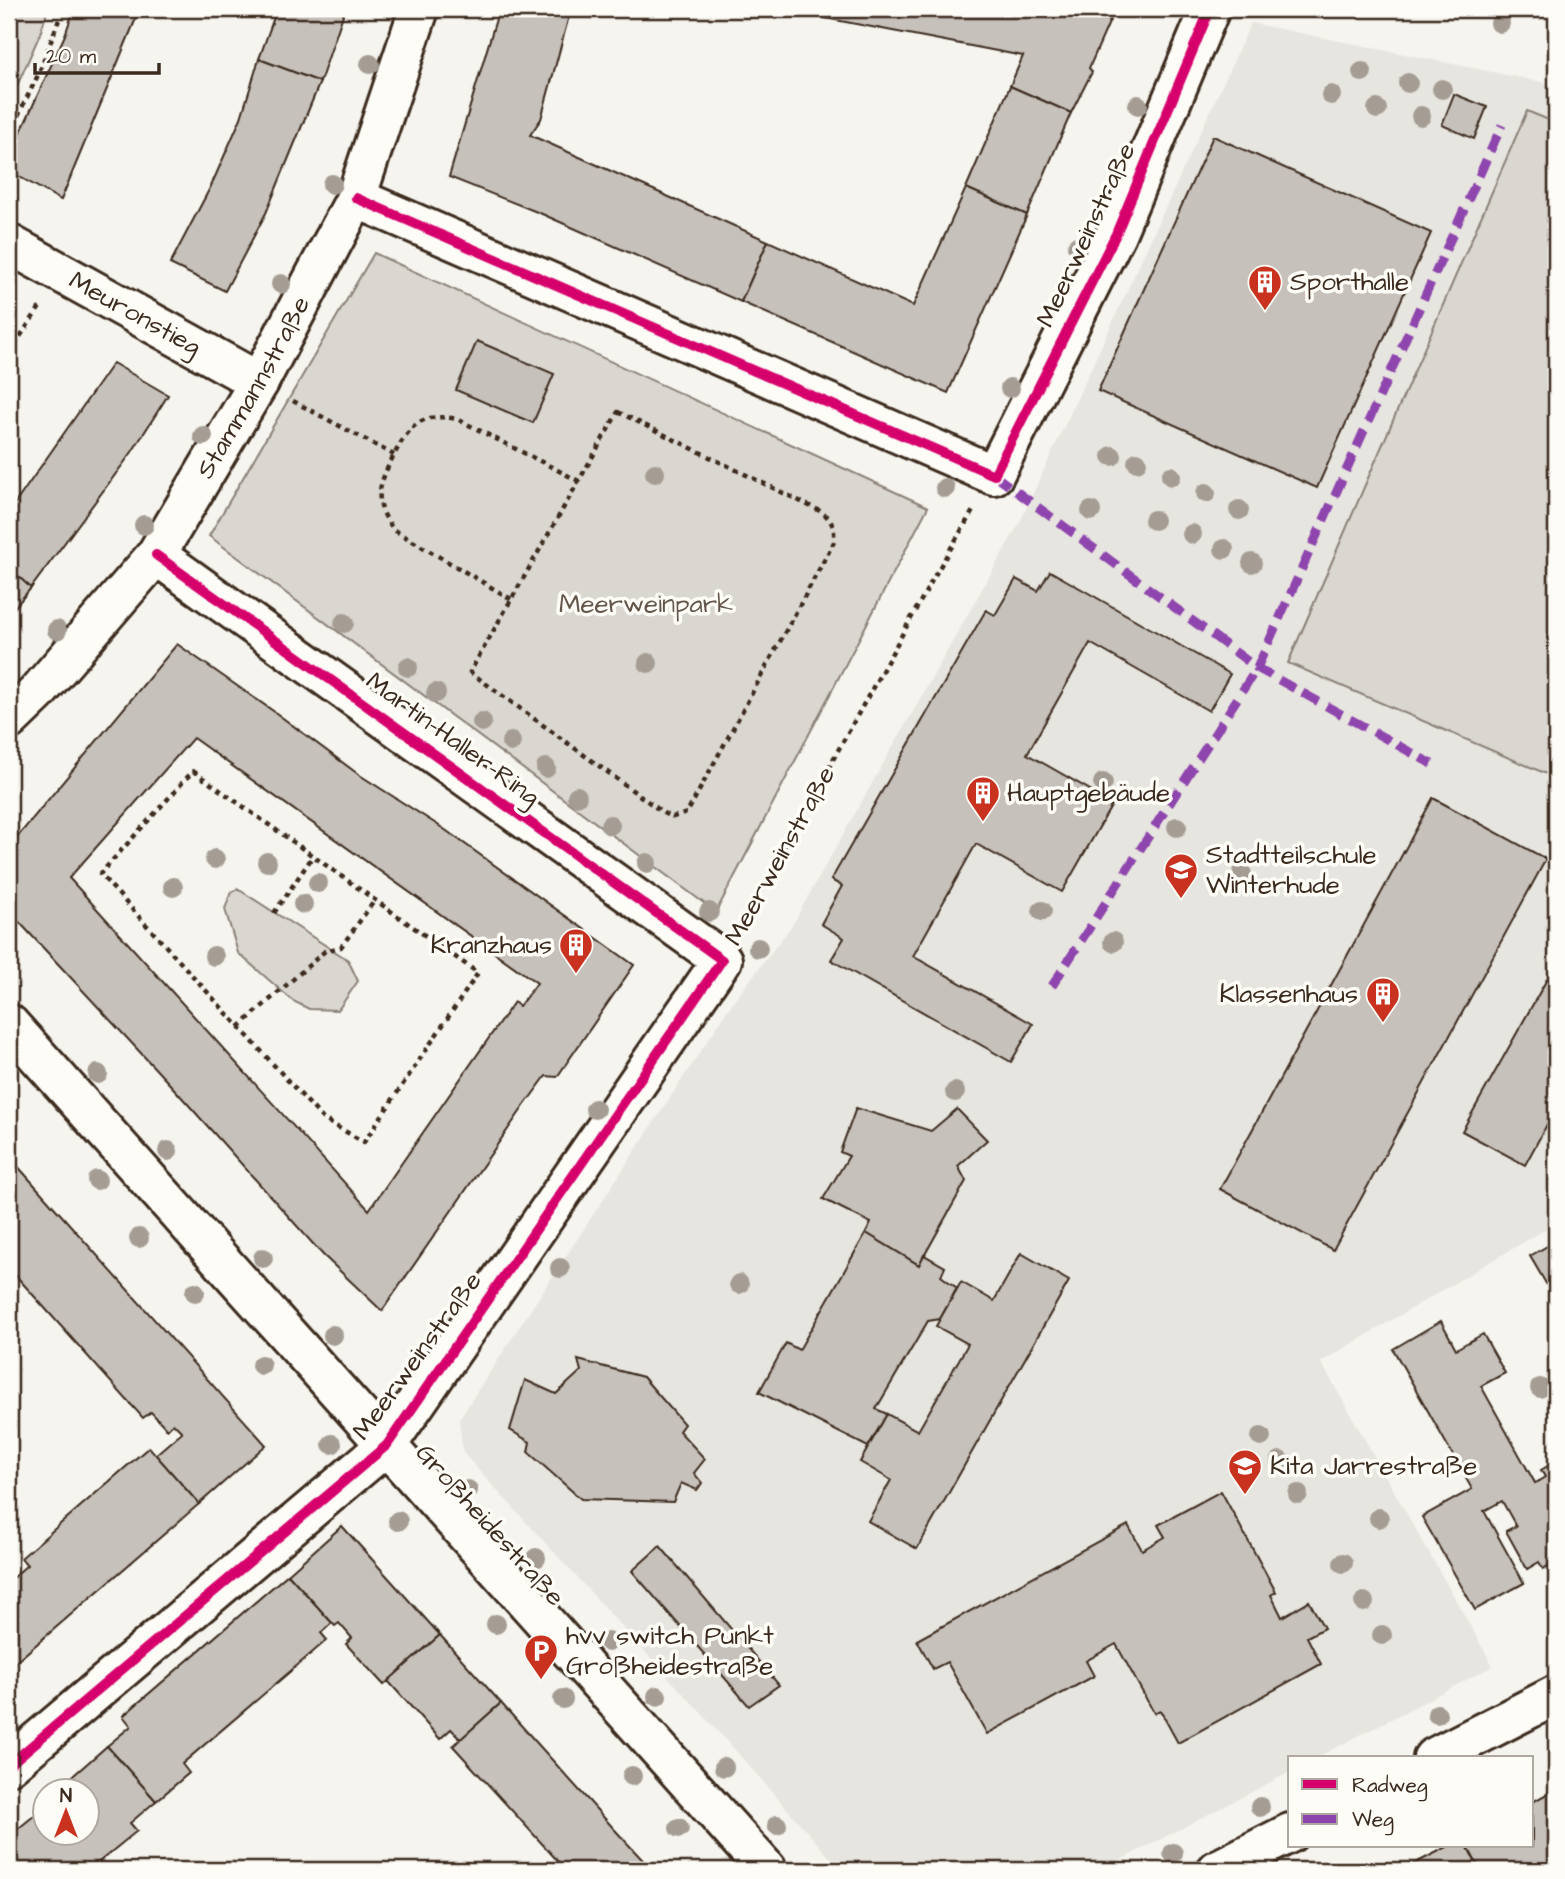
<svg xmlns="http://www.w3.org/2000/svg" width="1565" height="1879" font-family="'Architects Daughter',sans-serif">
  <rect width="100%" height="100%" fill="#f5f4ee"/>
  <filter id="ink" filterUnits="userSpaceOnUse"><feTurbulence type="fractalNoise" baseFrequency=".0143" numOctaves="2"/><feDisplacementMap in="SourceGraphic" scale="14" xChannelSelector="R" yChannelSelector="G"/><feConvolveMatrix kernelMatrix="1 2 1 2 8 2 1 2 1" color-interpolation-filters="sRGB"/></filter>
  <g filter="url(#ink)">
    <path fill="#e7e5df" d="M 1251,23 L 1556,85 L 1556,1223 L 1321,1362 L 1493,1666 L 1316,1758 L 1290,1758 L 1290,1772 L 1101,1870 L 841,1870 L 734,1749 L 463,1453 L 459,1419 L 731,1005 L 793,924 L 819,877 L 1019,524 Z"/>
    <g fill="#dad6d0" stroke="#8a8077" stroke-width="2">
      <path d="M 9,9 L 48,9 L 40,34 L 9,104 Z"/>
      <path d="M 1527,111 L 1556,123 L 1556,778 L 1288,663 Z"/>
      <path d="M 374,253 L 928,507 L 716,912 L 209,536 Z"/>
      <path d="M 238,889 L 348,960 L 358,981 L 338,1010 L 309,1009 L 293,1001 L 238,953 L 225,909 L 231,892 Z"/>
    </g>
    <g fill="#c7c1bb" stroke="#3b2a1e" stroke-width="2" fill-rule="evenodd">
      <path d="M 74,9 L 116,9 L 137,16 L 61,200 L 9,171 L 9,158 L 65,35 Z"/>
      <path d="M 116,9 L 139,9 L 137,16 Z"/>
      <path d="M 277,9 L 345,9 L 320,82 L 259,59 Z"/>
      <path d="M 499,9 L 535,9 L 569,16 L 541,119 L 530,135 L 768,241 L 741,302 L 542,214 L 449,177 Z"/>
      <path d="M 535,9 L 571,9 L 569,16 Z"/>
      <path d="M 778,9 L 1115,9 L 1089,68 L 1092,72 L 1071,113 L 1010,86 L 1023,56 Z"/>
      <path d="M 259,59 L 320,82 L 266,213 L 225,291 L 170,264 L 211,186 L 241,118 Z"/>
      <path d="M 1010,86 L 1071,113 L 1027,215 L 966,188 Z"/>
      <path d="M 1454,94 L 1487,107 L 1474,139 L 1442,125 Z"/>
      <path d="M 1213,136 L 1431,233 L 1317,488 L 1098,391 Z"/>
      <path d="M 966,188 L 1027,215 L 948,393 L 741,302 L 768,241 L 913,306 Z"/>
      <path d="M 477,341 L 554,374 L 533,423 L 456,390 Z"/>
      <path d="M 113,363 L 168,395 L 132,452 L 31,588 L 9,568 L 9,512 Z"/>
      <path d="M 9,568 L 31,588 L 9,614 Z"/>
      <path d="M 1050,571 L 1230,674 L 1209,711 L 1090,643 L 1027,754 L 1113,803 L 1062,892 L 976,844 L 913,956 L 1033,1024 L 1011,1062 L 831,960 L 844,938 L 821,924 L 842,886 L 831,880 L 986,610 L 995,615 L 1016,579 L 1038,591 Z"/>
      <path d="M 177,644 L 276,713 L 358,774 L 444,829 L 634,965 L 557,1077 L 546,1076 L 524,1106 L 382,1311 L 323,1255 L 177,1092 L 9,911 L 9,847 ZM 193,738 L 537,983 L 519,1006 L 514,1002 L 369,1210 L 69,878 Z"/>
      <path d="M 1433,798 L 1546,859 L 1333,1250 L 1220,1189 Z"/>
      <path d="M 1551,972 L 1556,975 L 1556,1108 L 1525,1165 L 1462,1131 Z"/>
      <path d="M 856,1108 L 931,1131 L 957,1109 L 987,1140 L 958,1166 L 966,1181 L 919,1265 L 866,1233 L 871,1223 L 823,1199 L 849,1156 L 840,1152 Z"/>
      <path d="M 14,1162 L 266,1445 L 199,1504 L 155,1455 L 182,1432 L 173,1423 L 167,1429 L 151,1412 L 143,1418 L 9,1268 L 9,1166 Z"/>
      <path d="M 866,1233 L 919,1265 L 924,1255 L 945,1267 L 941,1276 L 957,1288 L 940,1319 L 928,1321 L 876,1409 L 887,1414 L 868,1447 L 759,1392 L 786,1343 L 799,1350 Z"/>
      <path d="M 1556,1241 L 1556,1283 L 1548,1287 L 1530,1256 Z"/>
      <path d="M 1021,1253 L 1069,1281 L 917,1549 L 868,1521 L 891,1480 L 860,1462 L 887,1414 L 918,1431 L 968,1344 L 936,1326 L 961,1282 L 994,1301 Z"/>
      <path d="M 1441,1321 L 1456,1349 L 1483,1334 L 1505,1373 L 1481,1386 L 1535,1483 L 1545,1477 L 1541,1470 L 1556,1461 L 1556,1561 L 1543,1569 L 1539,1562 L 1527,1569 L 1506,1531 L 1516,1526 L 1502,1501 L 1484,1511 L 1524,1583 L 1475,1610 L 1422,1517 L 1472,1489 L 1393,1349 Z"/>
      <path d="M 578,1360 L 643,1377 L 684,1424 L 679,1431 L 705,1459 L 694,1473 L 702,1483 L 697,1490 L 681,1483 L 673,1502 L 581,1499 L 528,1452 L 530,1442 L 510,1430 L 525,1380 L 556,1394 L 581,1371 Z"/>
      <path d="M 149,1447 L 199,1504 L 9,1668 L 9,1581 L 27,1565 L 21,1558 Z"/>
      <path d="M 1221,1491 L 1276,1592 L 1271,1595 L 1282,1617 L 1309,1601 L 1324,1628 L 1307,1637 L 1321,1664 L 1178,1743 L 1160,1710 L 1154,1713 L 1116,1644 L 1086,1661 L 1094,1676 L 987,1734 L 947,1662 L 933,1669 L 917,1640 L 1128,1525 L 1142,1550 L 1165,1537 L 1158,1525 Z"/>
      <path d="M 342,1526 L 440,1635 L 384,1685 L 346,1644 L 352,1638 L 339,1623 L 335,1626 L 332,1623 L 288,1574 Z"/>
      <path d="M 660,1546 L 779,1685 L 749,1706 L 632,1571 Z"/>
      <path d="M 288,1574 L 332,1623 L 321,1633 L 327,1640 L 182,1764 L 189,1773 L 156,1801 L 107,1746 L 131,1726 L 123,1716 Z"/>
      <path d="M 440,1635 L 501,1703 L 461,1739 L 451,1729 L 440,1739 L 388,1681 Z"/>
      <path d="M 501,1703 L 615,1830 L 652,1870 L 566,1870 L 453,1746 Z"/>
      <path d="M 107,1746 L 156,1801 L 130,1823 L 137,1831 L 89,1870 L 9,1870 L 9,1836 L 46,1806 L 46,1834 L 88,1834 L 88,1792 L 63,1792 L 69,1785 L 66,1782 Z"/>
      <path d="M 1556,1789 L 1556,1870 L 1480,1870 L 1467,1846 L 1532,1846 L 1532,1802 Z"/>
      <path d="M 1449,1846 L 1467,1846 L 1480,1870 L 1402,1870 Z"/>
    </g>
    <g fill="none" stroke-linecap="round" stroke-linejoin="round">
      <g stroke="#3b2a1e" stroke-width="44">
        <g id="minor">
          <path d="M 356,198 L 994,475 L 1116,234 L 1210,9"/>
          <path id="s1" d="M 9,244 L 259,382"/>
          <path id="s2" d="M 9,720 L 37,693 L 156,555 L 259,382 L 356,198 L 419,9"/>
          <path d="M 9,1024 L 767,1870"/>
          <path d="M 1433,1758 L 1556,1695"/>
          <path d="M 9,1765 L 387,1445 L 722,960 L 156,555"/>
          <path d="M 1217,1870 L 1290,1833"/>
        </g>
      </g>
      <g stroke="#3b2a1e" stroke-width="4.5" stroke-dasharray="5 5" stroke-linecap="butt">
        <path d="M 9,134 L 39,73 L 63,9"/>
        <path d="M 9,353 L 40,307"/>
        <path d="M 293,401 L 394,455"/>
        <path d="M 618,412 L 820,511 C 832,519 835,527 834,542 L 687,813 L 673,817 L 665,814 L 470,672 Z"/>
        <path d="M 511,599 L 394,530 C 372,502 378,485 394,455 C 410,425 421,412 457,419 L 579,481"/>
        <path d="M 193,771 L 478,973 L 364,1142 L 323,1119 L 100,874 Z"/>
        <path d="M 274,913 L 313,856"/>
        <path d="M 741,926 L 935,575 L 974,509"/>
        <path d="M 239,1027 L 325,951 L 341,947 L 375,900"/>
      </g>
      <use href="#minor" stroke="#fdfcf7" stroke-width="38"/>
      <g stroke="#8e44ad" stroke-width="9" stroke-dasharray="18 9" stroke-linecap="butt">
        <path d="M 994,475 L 1257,668 L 1432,764"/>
        <path d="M 1052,986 L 1257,668 L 1502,125"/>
      </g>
      <g stroke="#fdfcf7" stroke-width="15">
        <g id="cycleway">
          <path d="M 356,198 L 994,475 L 1116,234 L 1210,9"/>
          <path d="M 9,1765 L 387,1445 L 722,960 L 156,555"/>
        </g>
      </g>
      <use href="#cycleway" stroke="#d6006c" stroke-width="10"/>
    </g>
    <g fill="#a59d94">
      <circle cx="1500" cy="23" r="10"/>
      <circle cx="370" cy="64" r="10"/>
      <circle cx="1362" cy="72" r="10"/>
      <circle cx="1408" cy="83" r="10"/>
      <circle cx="1442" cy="89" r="10"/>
      <circle cx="1331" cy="95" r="10"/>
      <circle cx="1138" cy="105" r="10"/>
      <circle cx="1377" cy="109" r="10"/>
      <circle cx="1421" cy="116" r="10"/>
      <circle cx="332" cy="184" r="10"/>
      <circle cx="1077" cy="246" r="10"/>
      <circle cx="281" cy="284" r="10"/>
      <circle cx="1010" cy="388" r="10"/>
      <circle cx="203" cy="436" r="10"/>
      <circle cx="1112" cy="456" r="10"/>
      <circle cx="1137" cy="462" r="10"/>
      <circle cx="655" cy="473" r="10"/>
      <circle cx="1171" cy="476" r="10"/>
      <circle cx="945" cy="488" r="10"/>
      <circle cx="1206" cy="493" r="10"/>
      <circle cx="1239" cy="510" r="10"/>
      <circle cx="1091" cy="511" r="10"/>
      <circle cx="1154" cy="520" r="10"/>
      <circle cx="144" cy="525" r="10"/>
      <circle cx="1192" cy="534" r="10"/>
      <circle cx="1224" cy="549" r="10"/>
      <circle cx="1252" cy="563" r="10"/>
      <circle cx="344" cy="623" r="10"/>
      <circle cx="57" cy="630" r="10"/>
      <circle cx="648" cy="663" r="10"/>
      <circle cx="408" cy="667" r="10"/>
      <circle cx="436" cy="693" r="10"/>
      <circle cx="482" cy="722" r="10"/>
      <circle cx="511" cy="742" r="10"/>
      <circle cx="546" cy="768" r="10"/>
      <circle cx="1103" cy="783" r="10"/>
      <circle cx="577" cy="796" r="10"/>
      <circle cx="610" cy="825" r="10"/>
      <circle cx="1177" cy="827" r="10"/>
      <circle cx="215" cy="859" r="10"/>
      <circle cx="267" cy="862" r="10"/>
      <circle cx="647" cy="863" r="10"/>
      <circle cx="1242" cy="874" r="10"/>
      <circle cx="318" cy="883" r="10"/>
      <circle cx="173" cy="887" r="10"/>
      <circle cx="303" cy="904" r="10"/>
      <circle cx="1042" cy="911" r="10"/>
      <circle cx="709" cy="912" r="10"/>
      <circle cx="1113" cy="942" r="10"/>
      <circle cx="758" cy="948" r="10"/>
      <circle cx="214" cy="956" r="10"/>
      <circle cx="98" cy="1074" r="10"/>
      <circle cx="955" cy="1092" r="10"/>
      <circle cx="595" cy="1109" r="10"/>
      <circle cx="168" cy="1151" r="10"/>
      <circle cx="97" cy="1180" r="10"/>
      <circle cx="139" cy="1238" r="10"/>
      <circle cx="263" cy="1258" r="10"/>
      <circle cx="560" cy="1268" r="10"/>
      <circle cx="739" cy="1284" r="10"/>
      <circle cx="195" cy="1292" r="10"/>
      <circle cx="333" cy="1335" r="10"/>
      <circle cx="261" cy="1365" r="10"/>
      <circle cx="1540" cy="1388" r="10"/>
      <circle cx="1261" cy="1437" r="10"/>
      <circle cx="332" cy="1444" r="10"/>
      <circle cx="1280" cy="1461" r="10"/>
      <circle cx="468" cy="1490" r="10"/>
      <circle cx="1298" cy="1494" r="10"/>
      <circle cx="1379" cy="1518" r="10"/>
      <circle cx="398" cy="1521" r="10"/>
      <circle cx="536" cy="1558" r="10"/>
      <circle cx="1343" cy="1563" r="10"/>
      <circle cx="1364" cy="1602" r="10"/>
      <circle cx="496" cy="1624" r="10"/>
      <circle cx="1382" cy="1635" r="10"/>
      <circle cx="608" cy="1642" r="10"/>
      <circle cx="657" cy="1696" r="10"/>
      <circle cx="563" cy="1699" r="10"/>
      <circle cx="1437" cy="1714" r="10"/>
      <circle cx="724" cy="1767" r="10"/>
      <circle cx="632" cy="1776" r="10"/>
      <circle cx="1260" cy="1807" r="10"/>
      <circle cx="777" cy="1825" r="10"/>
      <circle cx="679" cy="1828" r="10"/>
      <circle cx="1173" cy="1853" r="10"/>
    </g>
  </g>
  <defs>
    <g id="building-pin" transform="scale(1.75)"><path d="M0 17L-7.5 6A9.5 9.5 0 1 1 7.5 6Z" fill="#c8321e" stroke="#fdfcf7"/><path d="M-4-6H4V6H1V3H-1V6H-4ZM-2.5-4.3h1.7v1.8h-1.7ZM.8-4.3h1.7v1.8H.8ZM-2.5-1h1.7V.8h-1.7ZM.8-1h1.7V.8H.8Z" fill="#fff"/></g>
    <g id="school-pin" transform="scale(1.75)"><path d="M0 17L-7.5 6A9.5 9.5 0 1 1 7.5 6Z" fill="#c8321e" stroke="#fdfcf7"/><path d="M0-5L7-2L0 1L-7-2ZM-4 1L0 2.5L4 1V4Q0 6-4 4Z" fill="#fff"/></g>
    <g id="parking-pin" transform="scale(1.75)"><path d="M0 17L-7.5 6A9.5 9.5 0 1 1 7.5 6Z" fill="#c8321e" stroke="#fdfcf7"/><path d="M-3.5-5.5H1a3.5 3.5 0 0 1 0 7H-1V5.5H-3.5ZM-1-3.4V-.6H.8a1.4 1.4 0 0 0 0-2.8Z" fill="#fff"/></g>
  </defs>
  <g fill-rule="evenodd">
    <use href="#building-pin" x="1265" y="282"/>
    <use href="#building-pin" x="983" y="793"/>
    <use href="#school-pin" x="1181" y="870"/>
    <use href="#building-pin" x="576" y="945"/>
    <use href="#building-pin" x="1383" y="994"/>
    <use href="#school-pin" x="1245" y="1466"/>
    <use href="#parking-pin" x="541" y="1651"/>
  </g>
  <g text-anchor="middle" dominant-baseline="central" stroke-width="7" stroke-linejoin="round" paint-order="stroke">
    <g font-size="26" fill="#3b2a1e" stroke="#fdfcf7">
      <text transform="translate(1086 235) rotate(-65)">Meerweinstraße</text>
      <text stroke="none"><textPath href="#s1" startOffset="144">Meuronstieg</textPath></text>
      <text stroke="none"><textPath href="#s2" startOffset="415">Stammannstraße</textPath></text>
      <text transform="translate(453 739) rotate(36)">Martin-Haller-Ring</text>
      <text transform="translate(780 856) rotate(-61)">Meerweinstraße</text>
      <text transform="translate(417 1356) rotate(-54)">Meerweinstraße</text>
      <text transform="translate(490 1525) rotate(48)">Großheidestraße</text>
    </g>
    <g font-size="26" fill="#3b2a1e" stroke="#fdfcf7" text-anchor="start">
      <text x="1290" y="282">Sporthalle</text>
      <text x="1007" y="793">Hauptgebäude</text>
      <text x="1206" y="855">Stadtteilschule<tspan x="1206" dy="30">Winterhude</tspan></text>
      <text x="552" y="945" text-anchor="end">Kranzhaus</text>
      <text x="1358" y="994" text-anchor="end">Klassenhaus</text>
      <text x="1270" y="1466">Kita Jarrestraße</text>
      <text x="566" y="1636">hvv switch Punkt<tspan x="566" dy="30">Großheidestraße</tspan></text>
    </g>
    <g font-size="26" fill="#63554a" stroke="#fdfcf7">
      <text x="646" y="604">Meerweinpark</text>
    </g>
  </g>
  <rect width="1565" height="1879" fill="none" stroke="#fdfcf7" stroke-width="35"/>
  <rect x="18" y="18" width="1530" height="1844" fill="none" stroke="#3b2a1e" stroke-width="2.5" filter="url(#ink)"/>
  <rect x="1288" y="1756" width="245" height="91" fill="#fdfcf7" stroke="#afa8a0" stroke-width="2"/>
  <rect x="1302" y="1779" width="35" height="10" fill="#d6006c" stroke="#afa8a0" stroke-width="2"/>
  <text x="1352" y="1792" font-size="21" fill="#3b2a1e">Radweg</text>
  <rect x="1302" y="1814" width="35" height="10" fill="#8e44ad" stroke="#afa8a0" stroke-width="2"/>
  <text x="1352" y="1826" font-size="21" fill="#3b2a1e">Weg</text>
  <g transform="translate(66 1812)"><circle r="33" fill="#fdfcf7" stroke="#afa8a0" stroke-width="2"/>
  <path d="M0-5L12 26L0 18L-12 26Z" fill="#c8321e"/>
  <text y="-10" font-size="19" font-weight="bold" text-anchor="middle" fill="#3b2a1e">N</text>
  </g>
  <path d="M35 63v10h124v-10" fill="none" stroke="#3b2a1e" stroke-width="3.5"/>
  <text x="46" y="63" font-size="21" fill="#3b2a1e" stroke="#fdfcf7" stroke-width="5" paint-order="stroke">20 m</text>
</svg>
